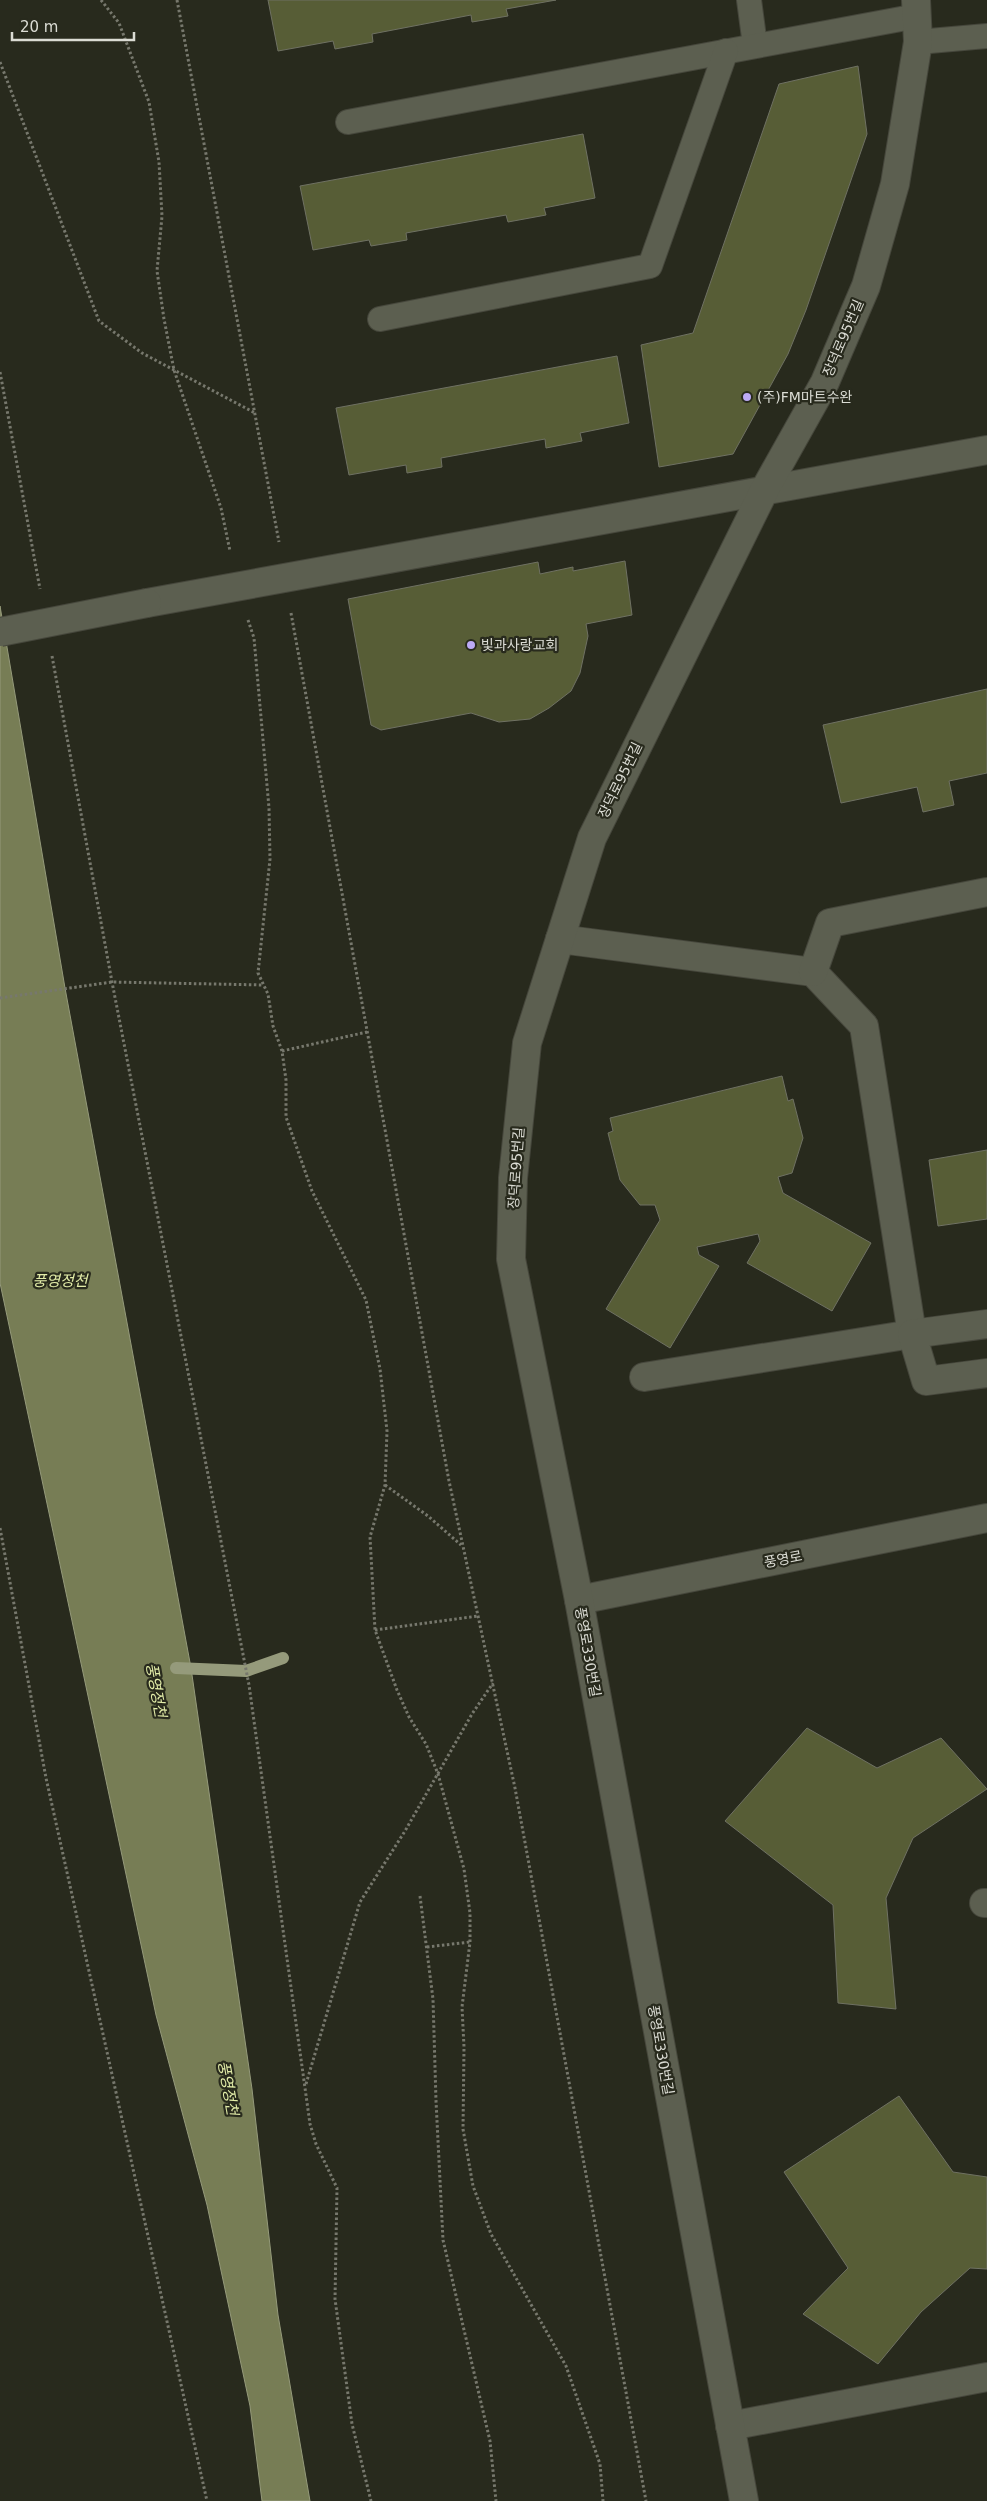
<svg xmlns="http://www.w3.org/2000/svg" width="987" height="2501" font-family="'DejaVu Sans','Noto Sans KR',sans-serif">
  <rect width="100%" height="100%" fill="#282a1d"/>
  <path fill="#777d55" stroke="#959a7b" d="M 0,606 L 65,988 L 191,1668 L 252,2089 L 278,2315 L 310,2501 L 262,2501 L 250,2406 L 207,2205 L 156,2015 L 0,1283 Z"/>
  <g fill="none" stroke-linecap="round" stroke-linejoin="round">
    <path stroke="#959a7b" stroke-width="12" d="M 176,1668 L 246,1671 L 283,1658"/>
  </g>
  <g fill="#575d36" stroke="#6f7163">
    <path d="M 268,0 L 556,0 L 506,9 L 508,16 L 472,22 L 471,15 L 372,34 L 373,42 L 335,49 L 333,41 L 278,51 Z"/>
    <path d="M 858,66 L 867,134 L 806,310 L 788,354 L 733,454 L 659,467 L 641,345 L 693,333 L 779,84 Z"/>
    <path d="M 583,134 L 595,198 L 544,208 L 546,215 L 508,222 L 506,215 L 406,233 L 407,240 L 371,246 L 369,240 L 313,250 L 300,186 Z"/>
    <path d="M 617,356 L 629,423 L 580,433 L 582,441 L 546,448 L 545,439 L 441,458 L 442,467 L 407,473 L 406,465 L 349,475 L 336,408 Z"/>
    <path d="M 625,561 L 632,615 L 586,624 L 588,636 L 580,673 L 571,691 L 549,708 L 530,719 L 499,722 L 471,713 L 381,730 L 371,725 L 348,599 L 538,562 L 540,574 L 573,567 L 573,571 Z"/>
    <path d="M 987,689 L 987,773 L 949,781 L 954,805 L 923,812 L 917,787 L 841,803 L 823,725 Z"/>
    <path d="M 782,1076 L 788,1101 L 793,1099 L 803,1138 L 792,1173 L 778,1177 L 783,1193 L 871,1243 L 832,1311 L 747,1263 L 760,1241 L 758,1234 L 697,1247 L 699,1255 L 719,1266 L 670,1348 L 606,1309 L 660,1220 L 655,1205 L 640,1205 L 620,1180 L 608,1133 L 613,1131 L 610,1118 Z"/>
    <path d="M 987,1150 L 987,1219 L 938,1226 L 929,1160 Z"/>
    <path d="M 807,1728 L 877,1768 L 941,1738 L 987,1789 L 913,1838 L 886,1898 L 896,2009 L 838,2003 L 833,1905 L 725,1821 Z"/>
    <path d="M 899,2096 L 953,2172 L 987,2177 L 987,2269 L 970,2268 L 921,2312 L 878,2364 L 803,2314 L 848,2268 L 784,2172 Z"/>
  </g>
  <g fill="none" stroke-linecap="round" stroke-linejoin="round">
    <g stroke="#46473c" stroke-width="26">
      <g id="lane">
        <path d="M 749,0 L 755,45"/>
        <path d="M 918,42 L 987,36"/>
        <path d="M 348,122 L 917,16"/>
        <path d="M 380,319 L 650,266 L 726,51"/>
      </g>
    </g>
    <g stroke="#46473c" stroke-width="30">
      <g id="street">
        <path d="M 147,603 L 987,450"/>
        <path d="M 560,939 L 813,972 L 864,1026 L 912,1334 L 644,1377"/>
        <path d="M 813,972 L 830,923 L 987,892"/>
        <path d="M 987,1324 L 912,1334 L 926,1381 L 987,1373"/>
        <path d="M 579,1600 L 987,1518"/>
        <path d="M 984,1903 L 987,1903"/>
        <path d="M 730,2426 L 987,2377"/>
        <path d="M 744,2501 L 579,1600 L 511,1259 L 513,1178 L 527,1043 L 592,838 L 765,489 L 825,382 L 866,286 L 895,184 L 918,42 L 916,0"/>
      </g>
    </g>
    <g stroke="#77786d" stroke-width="3" stroke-dasharray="2.5 2.5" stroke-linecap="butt">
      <path d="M 101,0 L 119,23 L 149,102 L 159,162 L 162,216 L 157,271 L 164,319 L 174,370 L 221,508 L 230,551"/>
      <path d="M 177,0 L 279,542"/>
      <path d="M 0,62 L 99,321 L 142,353 L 255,413"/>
      <path d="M 0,372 L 40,589"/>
      <path d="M 291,613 L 449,1481 L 515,1788 L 646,2501"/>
      <path d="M 248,620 L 254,638 L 269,808 L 270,859 L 258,973 L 268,994 L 273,1026 L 282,1051 L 286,1080 L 286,1117 L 312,1191 L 366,1300 L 380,1369 L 387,1431 L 385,1485 L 370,1537 L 375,1630 L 397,1690 L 409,1717 L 426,1744 L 438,1774 L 464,1869 L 470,1913 L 470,1942 L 462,2007 L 464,2047 L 463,2129 L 473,2186 L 491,2234 L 566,2366 L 600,2464 L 603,2501"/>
      <path d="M 52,656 L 112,982 L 249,1685 L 310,2124 L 316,2144 L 337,2188 L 335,2299 L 352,2424 L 371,2501"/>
      <path d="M 0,998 L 112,982 L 263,985"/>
      <path d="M 282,1051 L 367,1032"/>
      <path d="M 385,1485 L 428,1516 L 461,1545"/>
      <path d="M 0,1528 L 46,1778 L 207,2501"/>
      <path d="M 375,1630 L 478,1616"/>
      <path d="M 420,1896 L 433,1999 L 436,2101 L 443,2240 L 490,2441 L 496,2501"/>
      <path d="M 427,1947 L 470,1942"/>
      <path d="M 306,2084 L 360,1902 L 405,1831 L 472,1714 L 493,1683"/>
    </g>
    <use href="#lane" stroke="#5c5f50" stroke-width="24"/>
    <use href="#street" stroke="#5c5f50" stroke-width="28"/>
    <g stroke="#46473c" stroke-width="30" stroke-linecap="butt">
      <path id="street-bridge" d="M 0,632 L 147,603"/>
    </g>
    <use href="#street-bridge" stroke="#5c5f50" stroke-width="28"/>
  </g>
  <g fill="#bcaaf5" stroke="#282a1d" stroke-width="2">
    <circle cx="747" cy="397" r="5"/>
    <circle cx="471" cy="645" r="5"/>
  </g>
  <g text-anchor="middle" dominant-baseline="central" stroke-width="4.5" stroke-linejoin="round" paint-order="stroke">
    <g font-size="14" fill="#dbdcd4" stroke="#282a1d">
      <text transform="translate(843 338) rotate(-67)">장덕로95번길</text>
      <text transform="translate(620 780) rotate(-64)">장덕로95번길</text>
      <text transform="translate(516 1168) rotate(-86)">장덕로95번길</text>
      <text transform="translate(783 1559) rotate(-11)">풍영로</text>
      <text transform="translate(588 1652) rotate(80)">풍영로330번길</text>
      <text transform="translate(661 2050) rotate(80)">풍영로330번길</text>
    </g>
    <g font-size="14" fill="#dbdcd4" stroke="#282a1d" text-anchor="start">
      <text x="757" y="397">(주)FM마트수완</text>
      <text x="481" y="645">빛과사랑교회</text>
    </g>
    <g font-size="15" font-style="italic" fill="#e2eca8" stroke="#282a1d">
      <text x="60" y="1281">풍영정천</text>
      <text transform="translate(156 1690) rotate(80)">풍영정천</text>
      <text transform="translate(228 2088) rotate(80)">풍영정천</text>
    </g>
  </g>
  <path d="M12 32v8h122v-8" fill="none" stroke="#dbdcd4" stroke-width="2.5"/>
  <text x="20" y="32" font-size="15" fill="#dbdcd4" stroke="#282a1d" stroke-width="4" paint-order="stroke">20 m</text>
</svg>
